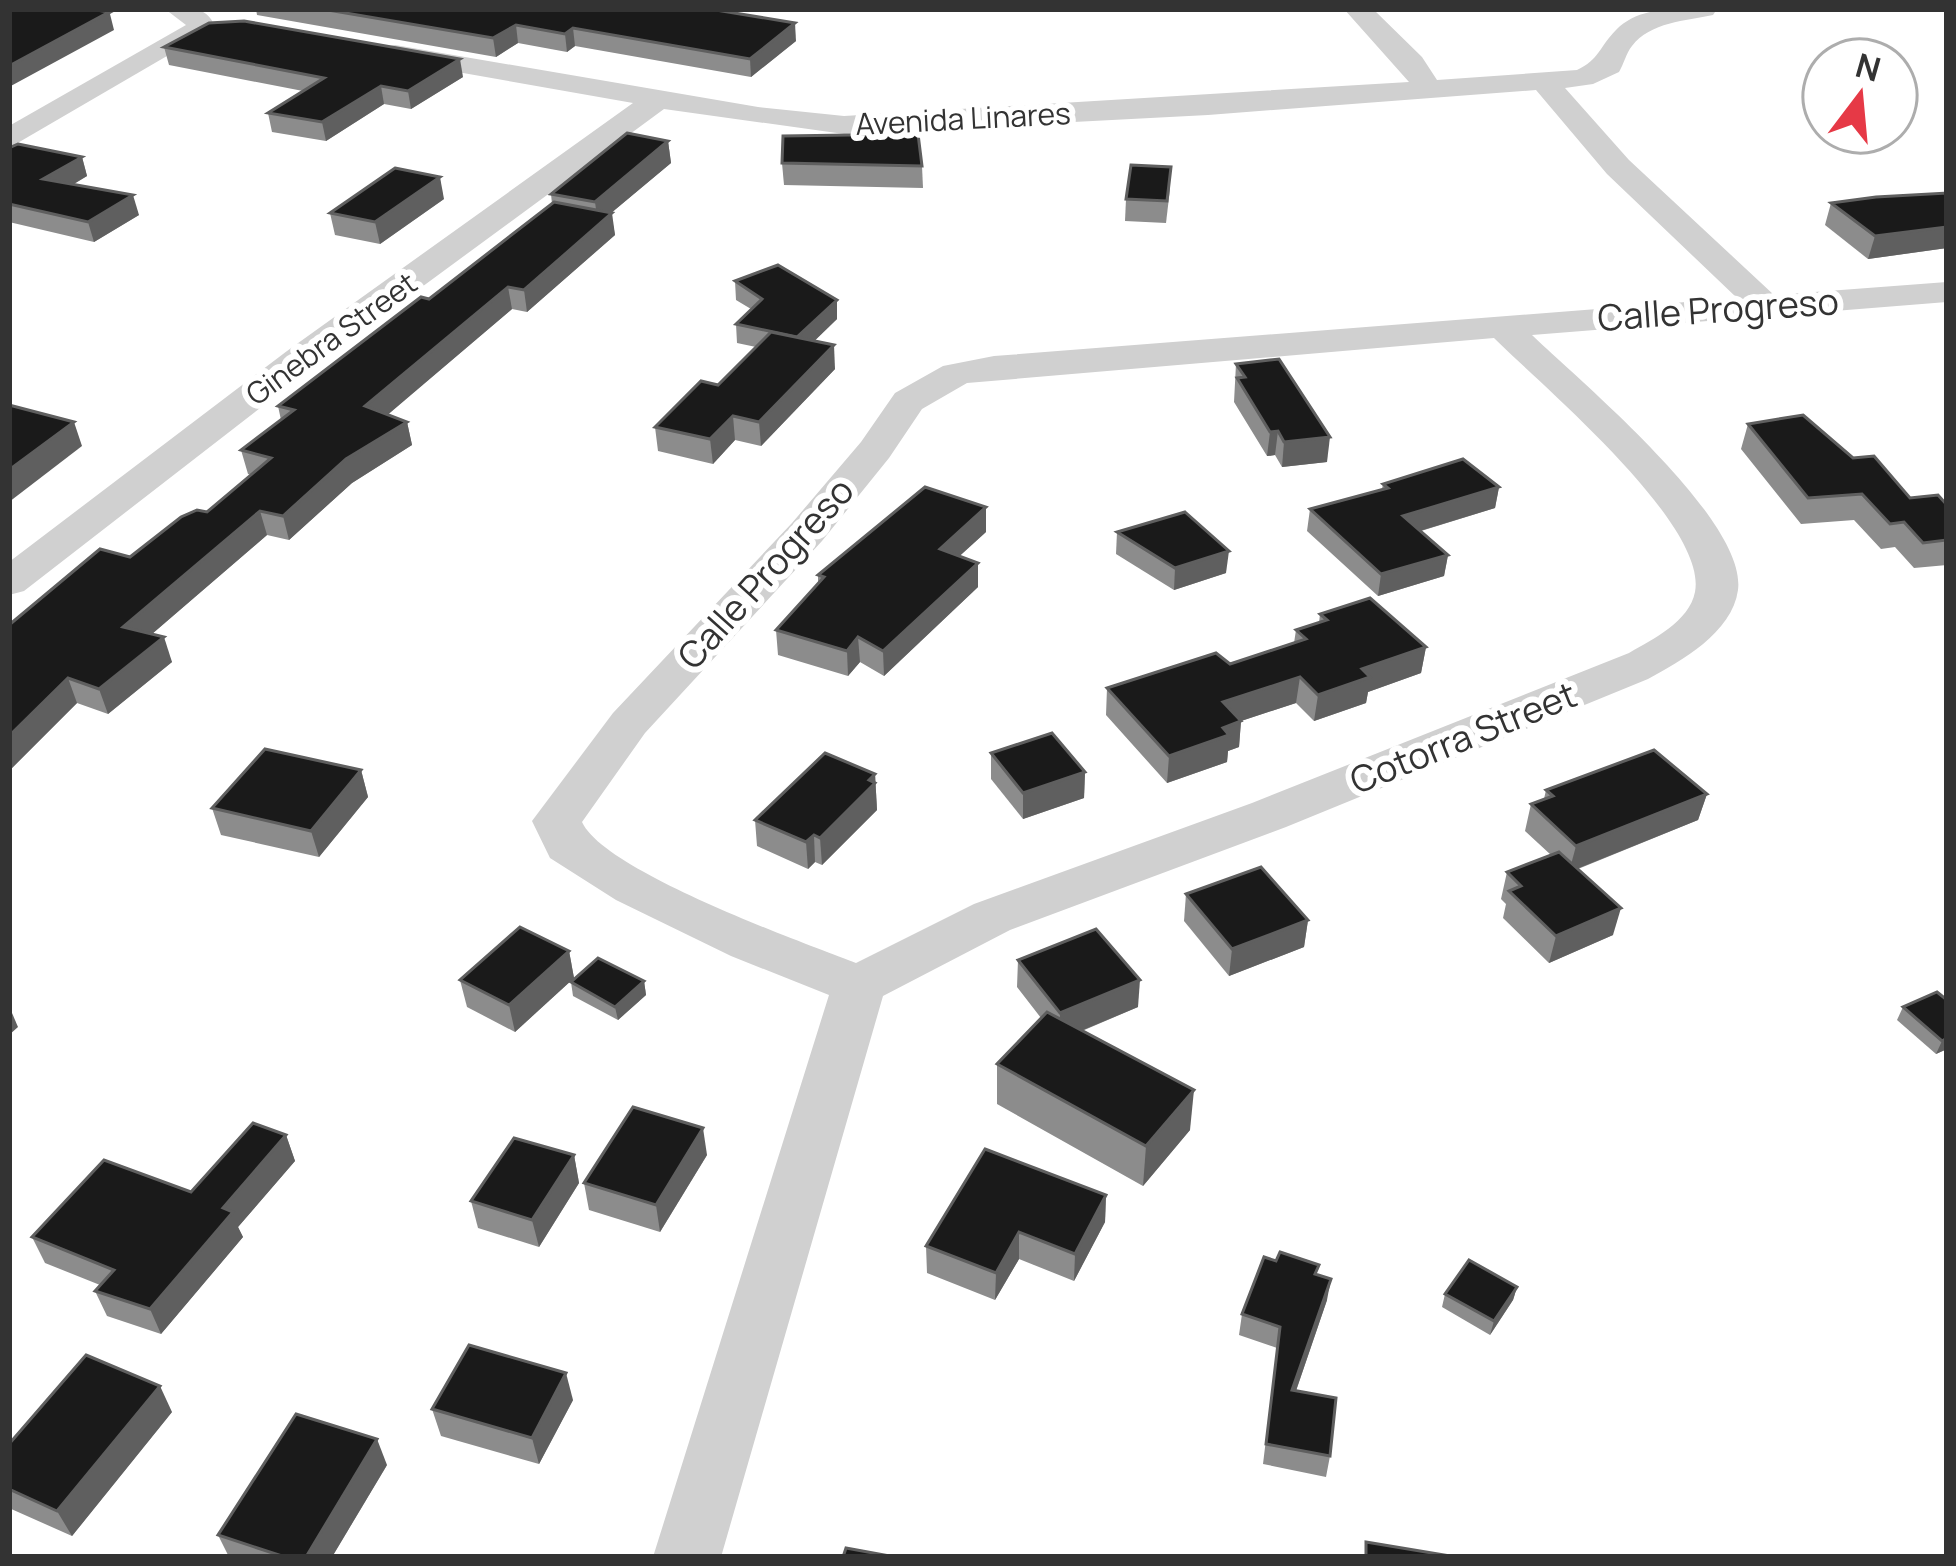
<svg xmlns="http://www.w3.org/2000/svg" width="1956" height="1566" font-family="Manrope,sans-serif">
  <rect width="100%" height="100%" fill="#fff"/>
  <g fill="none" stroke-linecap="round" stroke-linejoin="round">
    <g fill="#d0d0d0" fill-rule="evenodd">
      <path d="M 165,9 C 186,9 208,4 215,28 L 9,148 L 9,126 L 186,25 Z"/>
      <path d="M 1344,9 L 1373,9 L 1422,57 L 1437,80 L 1577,70 C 1599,60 1600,46 1616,30 C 1642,4 1683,9 1717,9 L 1713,15 C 1686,21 1650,22 1632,46 C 1626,53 1624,64 1619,72 L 1593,84 L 1565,88 L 1629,160 L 1774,295 L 1947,282 L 1947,302 L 1532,335 C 1582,383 1747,520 1738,590 C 1732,633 1681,661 1648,679 L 1286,827 L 1010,930 L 883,996 L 721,1557 L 653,1557 L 829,995 L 731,956 L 616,900 L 550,858 L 532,821 L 613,713 L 792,523 L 861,442 L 895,393 L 943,366 L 994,356 L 1737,298 L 1607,174 L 1536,90 L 1208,115 L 844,134 L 664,109 L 313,367 L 24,591 L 9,595 L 9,562 L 287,351 L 633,103 L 395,61 L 381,53 L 385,47 L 395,45 L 758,107 L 844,116 L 1409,82 ZM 1494,338 C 1541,385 1708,524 1695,592 C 1689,622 1653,639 1629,653 L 1252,803 L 974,904 L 856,963 C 801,942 604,871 582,822 L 645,733 L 822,541 L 889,458 L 922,409 L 967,383 Z"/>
    </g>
  </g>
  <g fill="#8c8c8c">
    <path d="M 256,9 L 710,9 L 796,41 L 751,77 L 575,46 L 567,52 L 518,43 L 496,57 L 257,15 Z"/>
    <path d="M 164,47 L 463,77 L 411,109 L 384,104 L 326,141 L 272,132 L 268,113 L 303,91 L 169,65 Z"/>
    <path d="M 668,141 L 671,163 L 611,213 L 615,235 L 527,312 L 512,309 L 388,414 L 407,422 L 412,445 L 352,483 L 289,540 L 267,535 L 152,634 L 172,662 L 108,714 L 77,703 L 9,771 L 130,557 L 207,512 L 251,475 L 248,474 L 241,450 L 281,420 L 278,406 L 429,299 L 552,204 L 551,194 Z"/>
    <path d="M 9,148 L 82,157 L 87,176 L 74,184 L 139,215 L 94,242 L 9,222 Z"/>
    <path d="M 782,163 L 922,166 L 923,188 L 784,185 Z"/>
    <path d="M 1170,189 L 1166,223 L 1125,221 L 1126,199 Z"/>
    <path d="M 1947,193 L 1947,248 L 1868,259 L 1825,225 L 1831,203 Z"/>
    <path d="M 444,199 L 380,244 L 335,235 L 330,213 Z"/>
    <path d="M 735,281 L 837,319 L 814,341 L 835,369 L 761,446 L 735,440 L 713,464 L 658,451 L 655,427 L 718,385 L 756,347 L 737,343 L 736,324 L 751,309 L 736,300 Z"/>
    <path d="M 1236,364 L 1327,462 L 1282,467 L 1275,455 L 1267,456 L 1234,402 Z"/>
    <path d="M 1748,424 L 1853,458 L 1910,498 L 1947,505 L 1947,565 L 1914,568 L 1895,547 L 1881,549 L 1854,520 L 1801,524 L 1741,449 Z"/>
    <path d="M 1383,484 L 1499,487 L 1495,508 L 1421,531 L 1448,555 L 1444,576 L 1378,596 L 1307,531 L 1310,509 L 1382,489 Z"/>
    <path d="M 986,532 L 959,556 L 978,587 L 884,676 L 860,662 L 848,676 L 778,655 L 776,630 L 818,583 L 818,575 Z"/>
    <path d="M 1117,532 L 1226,573 L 1174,590 L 1116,554 Z"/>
    <path d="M 1320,614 L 1426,647 L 1421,673 L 1368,692 L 1366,703 L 1314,721 L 1296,703 L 1241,721 L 1239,747 L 1228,751 L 1227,762 L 1167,783 L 1106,715 L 1107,688 L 1230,664 L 1294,643 L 1296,630 L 1319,623 Z"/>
    <path d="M 991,753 L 1085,772 L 1084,798 L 1023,819 L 991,779 Z"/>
    <path d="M 361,770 L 368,797 L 319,857 L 221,835 L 212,808 Z"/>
    <path d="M 875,774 L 877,810 L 822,865 L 815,862 L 808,869 L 757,846 L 755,820 Z"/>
    <path d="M 1546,790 L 1707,794 L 1698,820 L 1578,869 L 1613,935 L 1549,963 L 1503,918 L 1506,904 L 1501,899 L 1507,872 L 1551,855 L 1525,831 L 1531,804 L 1544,799 Z"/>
    <path d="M 1186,894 L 1308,920 L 1304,947 L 1229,976 L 1184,921 Z"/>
    <path d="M 569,951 L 574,978 L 515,1032 L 467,1007 L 460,980 Z"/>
    <path d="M 1018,960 L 1138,1007 L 1082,1031 L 1190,1130 L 1143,1186 L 997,1104 L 997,1064 L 1041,1018 L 1017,987 Z"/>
    <path d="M 644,981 L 646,995 L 618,1020 L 573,996 L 571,982 Z"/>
    <path d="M 1937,992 L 1947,1049 L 1936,1054 L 1897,1020 L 1903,1007 Z"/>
    <path d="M 286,1135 L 295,1161 L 238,1227 L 243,1237 L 161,1334 L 107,1316 L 95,1291 L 100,1285 L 45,1263 L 32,1237 L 191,1192 Z"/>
    <path d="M 574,1155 L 579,1183 L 539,1247 L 478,1228 L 471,1201 Z"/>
    <path d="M 707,1155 L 660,1232 L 589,1210 L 584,1183 Z"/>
    <path d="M 1106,1195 L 1105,1222 L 1074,1281 L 1019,1259 L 995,1300 L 927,1273 L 926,1246 Z"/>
    <path d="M 1317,1275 L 1327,1300 L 1296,1391 L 1330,1456 L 1326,1477 L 1263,1464 L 1277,1348 L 1239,1335 L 1242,1314 Z"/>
    <path d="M 1517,1287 L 1513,1300 L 1490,1335 L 1442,1307 L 1445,1294 Z"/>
    <path d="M 573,1400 L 539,1464 L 441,1436 L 432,1409 Z"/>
    <path d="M 172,1412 L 72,1536 L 9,1508 L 9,1444 Z"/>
    <path d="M 387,1465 L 332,1557 L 229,1557 L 218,1535 Z"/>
  </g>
  <g fill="#5f5f5f">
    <path d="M 83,9 L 119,9 L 110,14 L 114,30 L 9,87 L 9,66 Z"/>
    <path d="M 795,23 L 796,41 L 751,77 L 750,59 Z"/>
    <path d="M 516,25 L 518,43 L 496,57 L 493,38 Z"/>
    <path d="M 573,28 L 575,46 L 567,52 L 565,34 Z"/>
    <path d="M 460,59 L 463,77 L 411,109 L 408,91 Z"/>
    <path d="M 381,86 L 384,104 L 326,141 L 322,122 Z"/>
    <path d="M 668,141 L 671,163 L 598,224 L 595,202 Z"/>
    <path d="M 82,157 L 87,176 L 50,198 L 43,179 Z"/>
    <path d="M 440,177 L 444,199 L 380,244 L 375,222 Z"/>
    <path d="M 133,195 L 139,215 L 94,242 L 88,222 Z"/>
    <path d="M 612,213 L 615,235 L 527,312 L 524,290 Z"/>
    <path d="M 1947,227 L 1947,248 L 1868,259 L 1875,236 Z"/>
    <path d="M 508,287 L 512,309 L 371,429 L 365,406 Z"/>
    <path d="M 837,300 L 837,319 L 799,356 L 797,337 Z"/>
    <path d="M 834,345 L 835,369 L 761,446 L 759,422 Z"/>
    <path d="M 733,416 L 735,440 L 713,464 L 710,439 Z"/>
    <path d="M 74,422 L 82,446 L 9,502 L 9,470 Z"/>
    <path d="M 407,422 L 412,445 L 352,483 L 289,540 L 283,516 L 346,459 Z"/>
    <path d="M 1278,431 L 1275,455 L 1267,456 L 1270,432 Z"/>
    <path d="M 1330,437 L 1327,462 L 1282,467 L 1284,442 Z"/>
    <path d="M 1499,487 L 1495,508 L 1400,537 L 1403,516 Z"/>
    <path d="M 986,507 L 986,532 L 940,574 L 940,549 Z"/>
    <path d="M 260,511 L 267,535 L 131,652 L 123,627 Z"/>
    <path d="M 1229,551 L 1226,573 L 1174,590 L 1175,568 Z"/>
    <path d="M 1448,555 L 1444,576 L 1378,596 L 1381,574 Z"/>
    <path d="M 978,563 L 978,587 L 884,676 L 883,651 Z"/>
    <path d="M 164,637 L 172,662 L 108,714 L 99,689 Z"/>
    <path d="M 858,637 L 860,662 L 848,676 L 847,651 Z"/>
    <path d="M 1426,647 L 1421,673 L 1368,692 L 1366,703 L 1314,721 L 1318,695 L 1362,669 Z"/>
    <path d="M 1300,677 L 1296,703 L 1241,721 L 1239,747 L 1228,751 L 1227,762 L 1167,783 L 1169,756 L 1223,702 Z"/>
    <path d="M 68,678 L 77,703 L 9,771 L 9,736 Z"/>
    <path d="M 361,770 L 368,797 L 319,857 L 311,831 Z"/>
    <path d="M 1085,772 L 1084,798 L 1023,819 L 1023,793 Z"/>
    <path d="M 875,774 L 877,810 L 822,865 L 820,838 Z"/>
    <path d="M 1707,794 L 1698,820 L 1569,872 L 1576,846 Z"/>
    <path d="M 814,835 L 815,862 L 808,869 L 806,842 Z"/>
    <path d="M 1621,908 L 1613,935 L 1549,963 L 1556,936 Z"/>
    <path d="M 1308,920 L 1304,947 L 1229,976 L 1232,949 Z"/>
    <path d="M 569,951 L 574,978 L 515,1032 L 509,1005 Z"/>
    <path d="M 1140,980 L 1138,1007 L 1059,1040 L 1060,1013 Z"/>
    <path d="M 644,981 L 646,995 L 618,1020 L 615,1007 Z"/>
    <path d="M 12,1013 L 18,1027 L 9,1035 L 9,1016 Z"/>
    <path d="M 1947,1038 L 1947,1049 L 1936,1054 L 1942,1041 Z"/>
    <path d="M 1194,1090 L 1190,1130 L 1143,1186 L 1146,1146 Z"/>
    <path d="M 703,1128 L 707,1155 L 660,1232 L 656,1205 Z"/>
    <path d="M 286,1135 L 295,1161 L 238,1227 L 243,1237 L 161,1334 L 150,1309 L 223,1208 Z"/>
    <path d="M 574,1155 L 579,1183 L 539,1247 L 532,1220 Z"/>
    <path d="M 1106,1195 L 1105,1222 L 1074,1281 L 1075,1254 Z"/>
    <path d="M 1019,1232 L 1019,1259 L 995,1300 L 996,1273 Z"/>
    <path d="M 1331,1279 L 1327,1300 L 1289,1411 L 1292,1390 Z"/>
    <path d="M 1517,1287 L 1513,1300 L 1490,1335 L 1494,1321 Z"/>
    <path d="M 566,1373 L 573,1400 L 539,1464 L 532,1438 Z"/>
    <path d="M 160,1386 L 172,1412 L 72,1536 L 57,1511 Z"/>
    <path d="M 377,1439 L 387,1465 L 332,1557 L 306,1557 Z"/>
  </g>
  <g fill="#1a1a1a" stroke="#5f5f5f" stroke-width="3">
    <path d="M 9,9 L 90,9 L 109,12 L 9,66 Z"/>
    <path d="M 322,9 L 710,9 L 795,23 L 750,59 L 573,28 L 565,34 L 516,25 L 493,38 Z"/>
    <path d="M 244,21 L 460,59 L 408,91 L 381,86 L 322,122 L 268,113 L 324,78 L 164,47 L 209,23 Z"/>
    <path d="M 627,133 L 668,141 L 595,202 L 551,194 Z"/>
    <path d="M 918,134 L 922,166 L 782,163 L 783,136 Z"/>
    <path d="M 18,144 L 82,157 L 43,179 L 133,195 L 88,222 L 9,204 L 9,148 Z"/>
    <path d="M 1131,165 L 1171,167 L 1167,201 L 1126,199 Z"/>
    <path d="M 395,168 L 440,177 L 375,222 L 330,213 Z"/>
    <path d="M 1947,193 L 1947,227 L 1875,236 L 1831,203 L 1876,197 Z"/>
    <path d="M 554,202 L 612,213 L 524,290 L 508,287 L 365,406 L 407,422 L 346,459 L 283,516 L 260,511 L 123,627 L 164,637 L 99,689 L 68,678 L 9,736 L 9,625 L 100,549 L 130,557 L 181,517 L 197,510 L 207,512 L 271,458 L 241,450 L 294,410 L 278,406 L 421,297 L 429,299 Z"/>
    <path d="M 778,265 L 837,300 L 797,337 L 736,324 L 762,299 L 735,281 Z"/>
    <path d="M 771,332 L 834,345 L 759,422 L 733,416 L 710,439 L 655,427 L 701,381 L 718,385 Z"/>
    <path d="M 1279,359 L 1330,437 L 1284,442 L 1278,431 L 1270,432 L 1237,378 L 1245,377 L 1236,364 Z"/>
    <path d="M 9,405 L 74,422 L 9,470 Z"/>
    <path d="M 1803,415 L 1853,458 L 1874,456 L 1910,498 L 1938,495 L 1947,505 L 1947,540 L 1923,543 L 1904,522 L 1890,524 L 1862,494 L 1808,498 L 1748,424 Z"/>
    <path d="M 1463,459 L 1499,487 L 1403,516 L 1448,555 L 1381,574 L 1310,509 L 1388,488 L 1383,484 Z"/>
    <path d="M 925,487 L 986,507 L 940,549 L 978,563 L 883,651 L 858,637 L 847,651 L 776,630 L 824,577 L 818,575 Z"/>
    <path d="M 1185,512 L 1229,551 L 1175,568 L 1117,532 Z"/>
    <path d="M 1370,598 L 1426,647 L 1362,669 L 1370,677 L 1318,695 L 1300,677 L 1223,702 L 1241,721 L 1223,728 L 1229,735 L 1169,756 L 1107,688 L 1216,653 L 1230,664 L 1306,639 L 1296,630 L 1327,620 L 1320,614 Z"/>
    <path d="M 1052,733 L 1085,772 L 1023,793 L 991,753 Z"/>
    <path d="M 265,749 L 361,770 L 311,831 L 212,808 Z"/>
    <path d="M 1654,750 L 1707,794 L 1576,846 L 1531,804 L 1553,796 L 1546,790 Z"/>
    <path d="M 825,753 L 875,774 L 869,780 L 875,783 L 820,838 L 814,835 L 806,842 L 755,820 Z"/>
    <path d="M 1559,852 L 1621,908 L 1556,936 L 1509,891 L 1521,886 L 1507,872 Z"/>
    <path d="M 1261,867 L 1308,920 L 1232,949 L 1186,894 Z"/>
    <path d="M 520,927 L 569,951 L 509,1005 L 460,980 Z"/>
    <path d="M 1096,929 L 1140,980 L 1060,1013 L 1018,960 Z"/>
    <path d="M 598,958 L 644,981 L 615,1007 L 571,982 Z"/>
    <path d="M 1937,992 L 1947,1000 L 1947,1038 L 1942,1041 L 1903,1007 Z"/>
    <path d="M 1047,1012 L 1194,1090 L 1146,1146 L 997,1064 Z"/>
    <path d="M 633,1107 L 703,1128 L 656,1205 L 584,1183 Z"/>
    <path d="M 253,1123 L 286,1135 L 223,1208 L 233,1212 L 150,1309 L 95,1291 L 114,1270 L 32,1237 L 104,1160 L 191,1192 Z"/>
    <path d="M 514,1138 L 574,1155 L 532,1220 L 471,1201 Z"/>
    <path d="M 985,1149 L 1106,1195 L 1075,1254 L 1019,1232 L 996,1273 L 926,1246 Z"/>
    <path d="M 1280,1252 L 1319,1265 L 1315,1274 L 1331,1279 L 1292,1390 L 1336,1398 L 1330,1456 L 1266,1444 L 1280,1327 L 1242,1314 L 1264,1257 L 1276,1261 Z"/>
    <path d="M 1469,1260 L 1517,1287 L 1494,1321 L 1445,1294 Z"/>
    <path d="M 469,1345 L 566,1373 L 532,1438 L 432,1409 Z"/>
    <path d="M 86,1355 L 160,1386 L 57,1511 L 9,1489 L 9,1444 Z"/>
    <path d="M 296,1414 L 377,1439 L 306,1557 L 285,1557 L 218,1535 Z"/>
    <path d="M 1366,1542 L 1456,1557 L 1366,1557 Z"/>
    <path d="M 846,1548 L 895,1557 L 843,1557 Z"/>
  </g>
  <g text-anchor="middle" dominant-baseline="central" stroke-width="12" stroke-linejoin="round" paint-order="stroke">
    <g font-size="30" fill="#333" stroke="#fff">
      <text transform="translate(963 118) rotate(-3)">Avenida Linares</text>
      <text transform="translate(331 338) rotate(-36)">Ginebra Street</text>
    </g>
    <g font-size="36" fill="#333" stroke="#fff">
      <text transform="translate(1718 309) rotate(-4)">Calle Progreso</text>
      <text transform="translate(765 573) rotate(-48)">Calle Progreso</text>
      <text transform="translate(1463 737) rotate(-22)">Cotorra Street</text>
    </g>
  </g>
  <rect width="1956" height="1566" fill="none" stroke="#333333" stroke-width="24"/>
  <g transform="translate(1860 96) rotate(16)"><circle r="57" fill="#ffffff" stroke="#adadad" stroke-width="3"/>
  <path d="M0-9L21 45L0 30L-21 45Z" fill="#e63946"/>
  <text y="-18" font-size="33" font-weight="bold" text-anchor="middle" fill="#333333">N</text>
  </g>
</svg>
